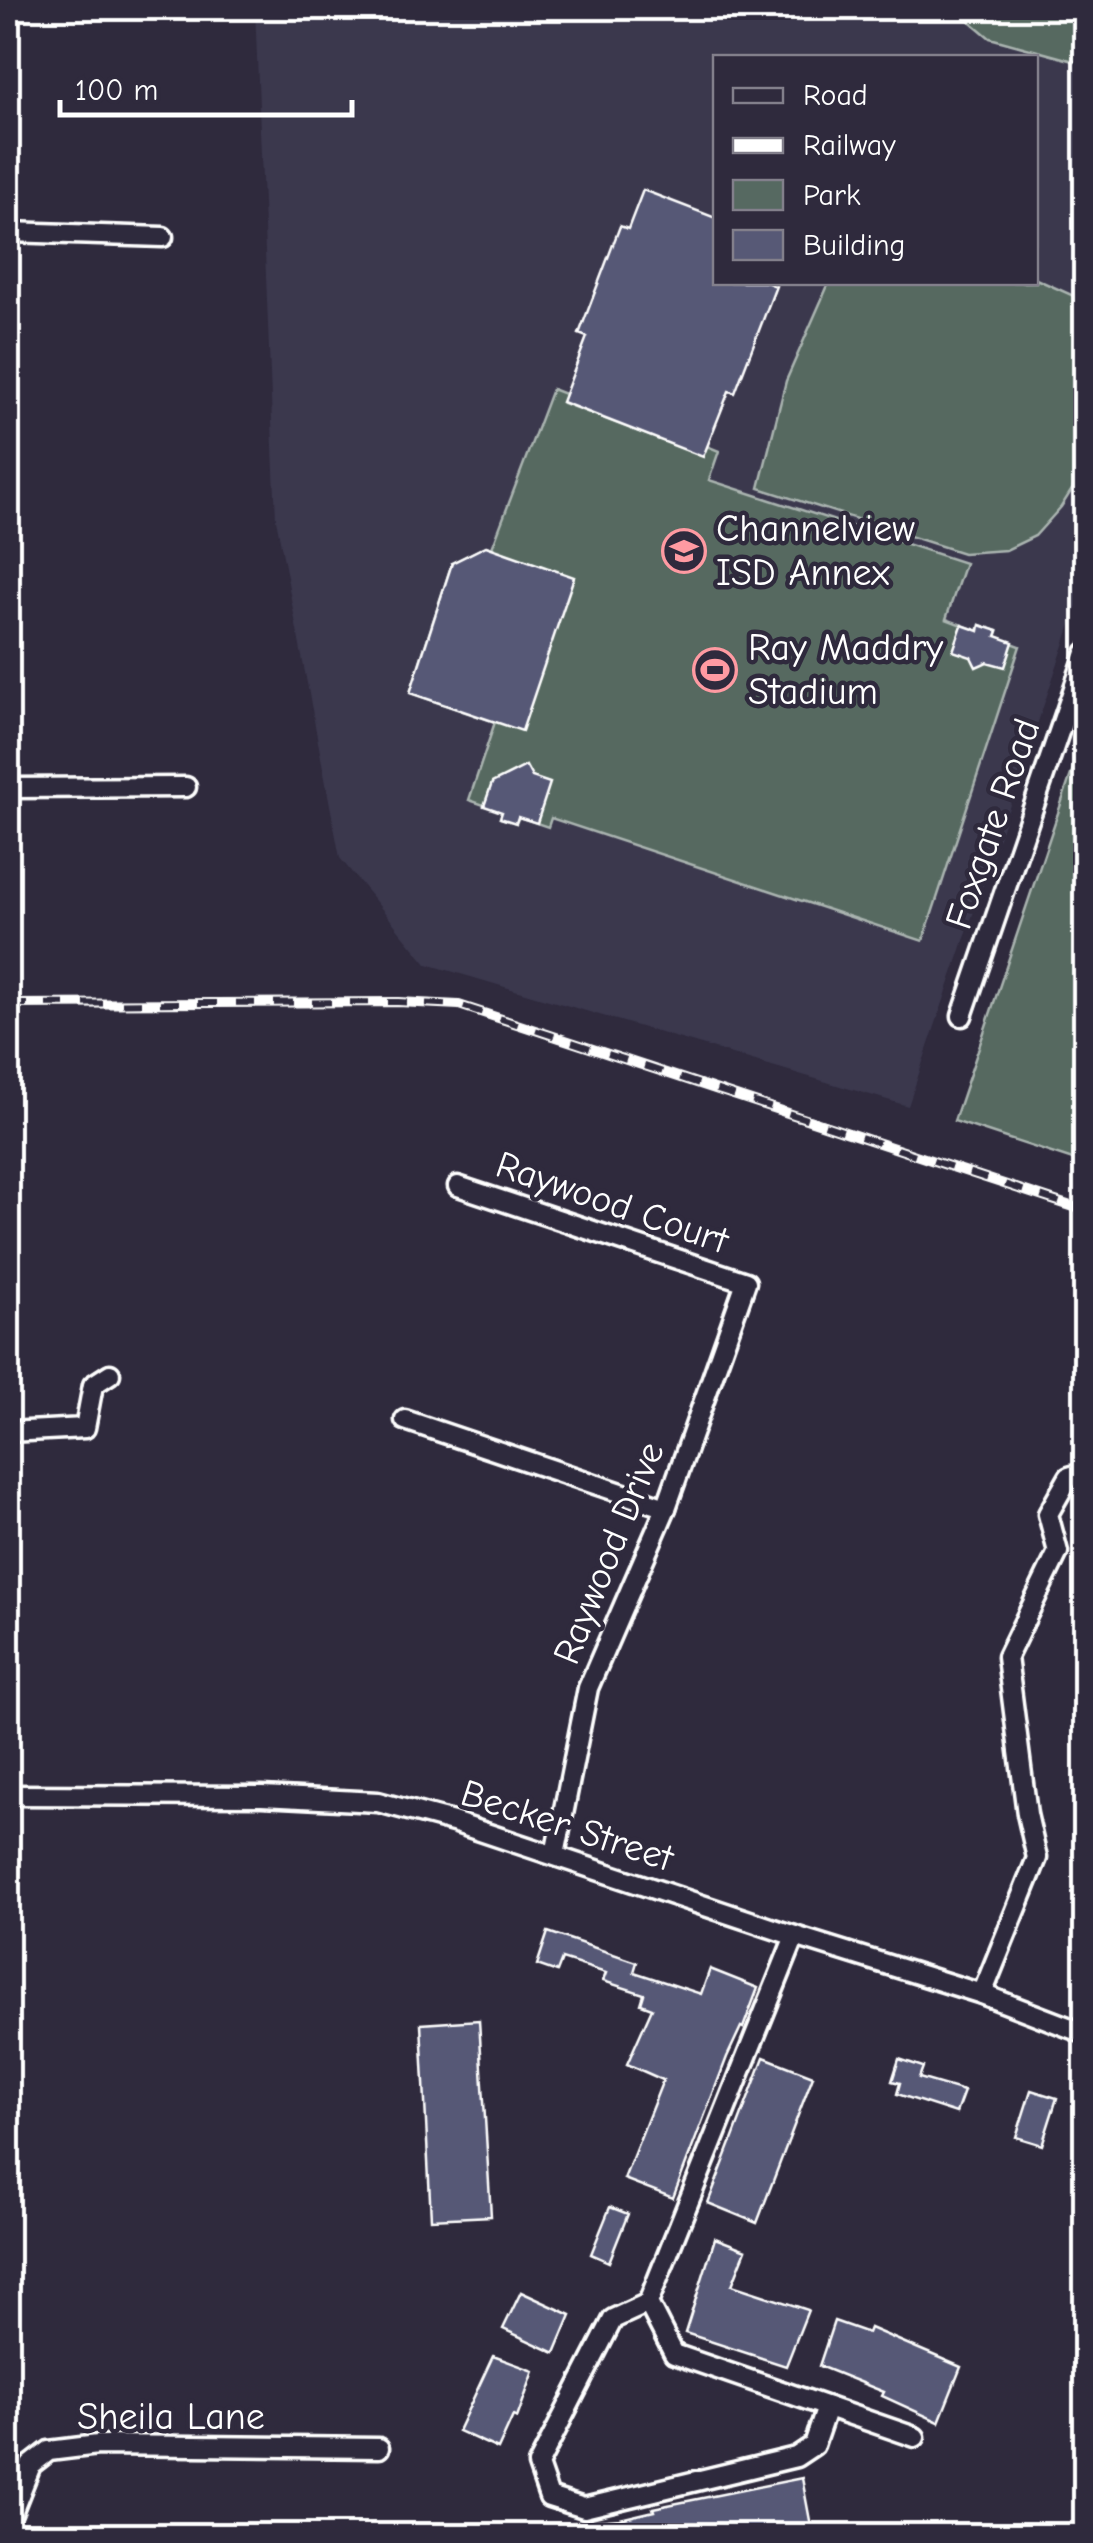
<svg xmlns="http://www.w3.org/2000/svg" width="1093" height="2543" font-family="'Comic Neue',sans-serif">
  <rect width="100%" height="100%" fill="#2f2a3d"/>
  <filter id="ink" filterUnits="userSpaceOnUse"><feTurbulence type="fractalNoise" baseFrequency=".01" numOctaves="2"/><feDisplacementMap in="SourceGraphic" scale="20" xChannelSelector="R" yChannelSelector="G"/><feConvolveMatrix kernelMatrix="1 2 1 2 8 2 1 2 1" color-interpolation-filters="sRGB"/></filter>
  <g filter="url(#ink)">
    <path fill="#3b384e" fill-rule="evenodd" d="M 255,8 L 1085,8 L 1085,583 L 908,1106 L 427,964 L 340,858 L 276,519 ZM 716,58 L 1036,58 L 1036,282 L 716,282 Z"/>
    <g fill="#566961" stroke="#aab4b0" stroke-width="2.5">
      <path d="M 954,8 L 1085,8 L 1085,64 L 990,38 Z"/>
      <path d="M 1036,279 L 1085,301 L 1085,469 L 1061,507 L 1035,536 L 1006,550 L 963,553 L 759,488 L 786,381 L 829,283 L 1036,282 Z"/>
      <path d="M 552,389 L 565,394 L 563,403 L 702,456 L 707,446 L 719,451 L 709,480 L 965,563 L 946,619 L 978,631 L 980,625 L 998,631 L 996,637 L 1020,646 L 923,941 L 551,818 L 548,827 L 519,817 L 516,823 L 500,818 L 502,811 L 469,800 L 495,722 L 410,693 L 452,563 L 486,546 L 492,548 Z"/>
      <path d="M 1085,733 L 1085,1164 L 954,1121 Z"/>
    </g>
    <g fill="#575976" stroke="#fff" stroke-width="2.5">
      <path d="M 643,190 L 716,218 L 716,282 L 766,282 L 776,286 L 735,393 L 729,391 L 703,457 L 562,402 L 587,337 L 579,334 L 620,226 L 628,229 Z"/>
      <path d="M 486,546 L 574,577 L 522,731 L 410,693 L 452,563 Z"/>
      <path d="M 962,625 L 979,631 L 980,625 L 998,631 L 996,636 L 1013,642 L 1005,667 L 987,662 L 976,667 L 971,657 L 953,651 Z"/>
      <path d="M 526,766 L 532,777 L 550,783 L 537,823 L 518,817 L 516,823 L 500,818 L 502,812 L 484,806 L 492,783 Z"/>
      <path d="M 548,1932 L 637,1962 L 634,1972 L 701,1994 L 710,1969 L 758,1988 L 743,2028 L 741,2027 L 727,2057 L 673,2198 L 624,2179 L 663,2080 L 627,2064 L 652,2008 L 641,2004 L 644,1994 L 603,1981 L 606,1973 L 562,1959 L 557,1972 L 537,1965 Z"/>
      <path d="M 479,2020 L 491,2216 L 431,2219 L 421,2024 Z"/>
      <path d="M 764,2057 L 813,2076 L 757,2223 L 708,2203 Z"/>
      <path d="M 899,2059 L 923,2067 L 919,2078 L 964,2091 L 956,2113 L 897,2094 L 900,2083 L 892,2081 Z"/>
      <path d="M 1031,2090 L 1057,2098 L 1042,2145 L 1016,2137 Z"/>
      <path d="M 610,2207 L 628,2214 L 609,2262 L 591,2254 Z"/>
      <path d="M 715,2238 L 746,2250 L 732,2285 L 808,2310 L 786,2366 L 685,2333 Z"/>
      <path d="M 521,2292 L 571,2315 L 555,2353 L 503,2329 Z"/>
      <path d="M 834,2321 L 868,2333 L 870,2328 L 961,2367 L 939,2422 L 882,2396 L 884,2392 L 819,2366 Z"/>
      <path d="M 493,2356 L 534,2371 L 517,2418 L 513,2416 L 498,2449 L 458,2431 Z"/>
      <path d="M 802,2478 L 811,2526 L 767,2536 L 562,2536 L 561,2524 L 620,2519 L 654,2511 L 653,2508 Z"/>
    </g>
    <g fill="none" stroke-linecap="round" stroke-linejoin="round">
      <g stroke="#fff" stroke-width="25">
        <g id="minor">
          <path d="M 8,232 L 163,237"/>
          <path d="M 8,788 L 186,787"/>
          <path d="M 962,1016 L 1086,653"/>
          <path d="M 458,1186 L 746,1282 L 666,1508 L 588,1688 L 555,1855"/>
          <path d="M 405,1420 L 666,1508"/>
          <path d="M 8,1432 L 85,1428 L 93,1385 L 110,1374"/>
          <path d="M 8,1795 L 262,1796 L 378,1802 L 453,1822 L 795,1936 L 982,1994 L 1086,2034"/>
          <path d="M 795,1936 L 648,2303 L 674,2354 L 915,2437"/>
          <path d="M 982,1994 L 1037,1858 L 1027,1814 L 1007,1657 L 1058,1552 L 1048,1514 L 1069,1477 L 1086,1472"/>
          <path d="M 648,2303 L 613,2319 L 538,2465 L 549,2497 L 584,2508 L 796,2457 L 814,2445 L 827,2407"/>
          <path d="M 8,2523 L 31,2465 L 49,2451 L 98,2445 L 379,2448"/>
        </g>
      </g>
      <use href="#minor" stroke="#2f2a3d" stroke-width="18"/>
      <g stroke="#fff" stroke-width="10">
        <path id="rail" d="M 8,1004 L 398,1002 L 459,1005 L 1086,1211"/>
      </g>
      <use href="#rail" stroke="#2f2a3d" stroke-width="6" stroke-dasharray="19" stroke-linecap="butt"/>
    </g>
  </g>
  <defs>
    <g id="school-ring" transform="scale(2.25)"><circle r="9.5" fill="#2f2a3d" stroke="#ff9aa2" stroke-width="1.5"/><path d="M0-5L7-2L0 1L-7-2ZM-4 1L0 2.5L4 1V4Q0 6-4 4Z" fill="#ff9aa2"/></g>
    <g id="stadium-ring" transform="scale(2.25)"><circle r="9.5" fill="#2f2a3d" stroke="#ff9aa2" stroke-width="1.5"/><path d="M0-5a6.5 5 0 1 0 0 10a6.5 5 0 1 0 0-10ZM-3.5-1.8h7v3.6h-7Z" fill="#ff9aa2"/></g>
  </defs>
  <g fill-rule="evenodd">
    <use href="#school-ring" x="684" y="551"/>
    <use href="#stadium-ring" x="715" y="670"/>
  </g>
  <g text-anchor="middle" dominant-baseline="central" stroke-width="9" stroke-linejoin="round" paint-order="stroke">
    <g font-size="38" fill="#fff" stroke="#2f2a3d" text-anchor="start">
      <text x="716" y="529">Channelview<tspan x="716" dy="44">ISD Annex</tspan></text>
      <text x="748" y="648">Ray Maddry<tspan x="748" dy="44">Stadium</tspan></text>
    </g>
    <g font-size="38" fill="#fff" stroke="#2f2a3d">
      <text transform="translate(993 824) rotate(-71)">Foxgate Road</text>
      <text transform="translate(612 1203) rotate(19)">Raywood Court</text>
      <text transform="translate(609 1553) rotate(-68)">Raywood Drive</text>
      <text transform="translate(567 1826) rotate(18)">Becker Street</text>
      <text x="171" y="2417">Sheila Lane</text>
    </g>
  </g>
  <rect width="1093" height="2543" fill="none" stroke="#2f2a3d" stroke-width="40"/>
  <rect x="20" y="20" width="1053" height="2503" fill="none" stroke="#fff" stroke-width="4" filter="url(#ink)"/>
  <rect x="713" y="55" width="325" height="230" fill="#2f2a3d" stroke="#827f8b" stroke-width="2.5"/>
  <rect x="733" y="88" width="50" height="15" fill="#2f2a3d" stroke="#827f8b" stroke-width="2.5"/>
  <text x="803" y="105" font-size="30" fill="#ffffff">Road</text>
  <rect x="733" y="138" width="50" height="15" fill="#ffffff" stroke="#827f8b" stroke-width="2.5"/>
  <text x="803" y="155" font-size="30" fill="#ffffff">Railway</text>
  <rect x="733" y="180" width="50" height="30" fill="#566961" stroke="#827f8b" stroke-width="2.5"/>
  <text x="803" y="205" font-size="30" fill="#ffffff">Park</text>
  <rect x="733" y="230" width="50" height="30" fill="#575976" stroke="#827f8b" stroke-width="2.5"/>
  <text x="803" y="255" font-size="30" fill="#ffffff">Building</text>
  <path d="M60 100v15h292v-15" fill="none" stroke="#ffffff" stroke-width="5"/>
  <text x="75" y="100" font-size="30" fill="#ffffff" stroke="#2f2a3d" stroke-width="8" paint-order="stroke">100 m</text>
</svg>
